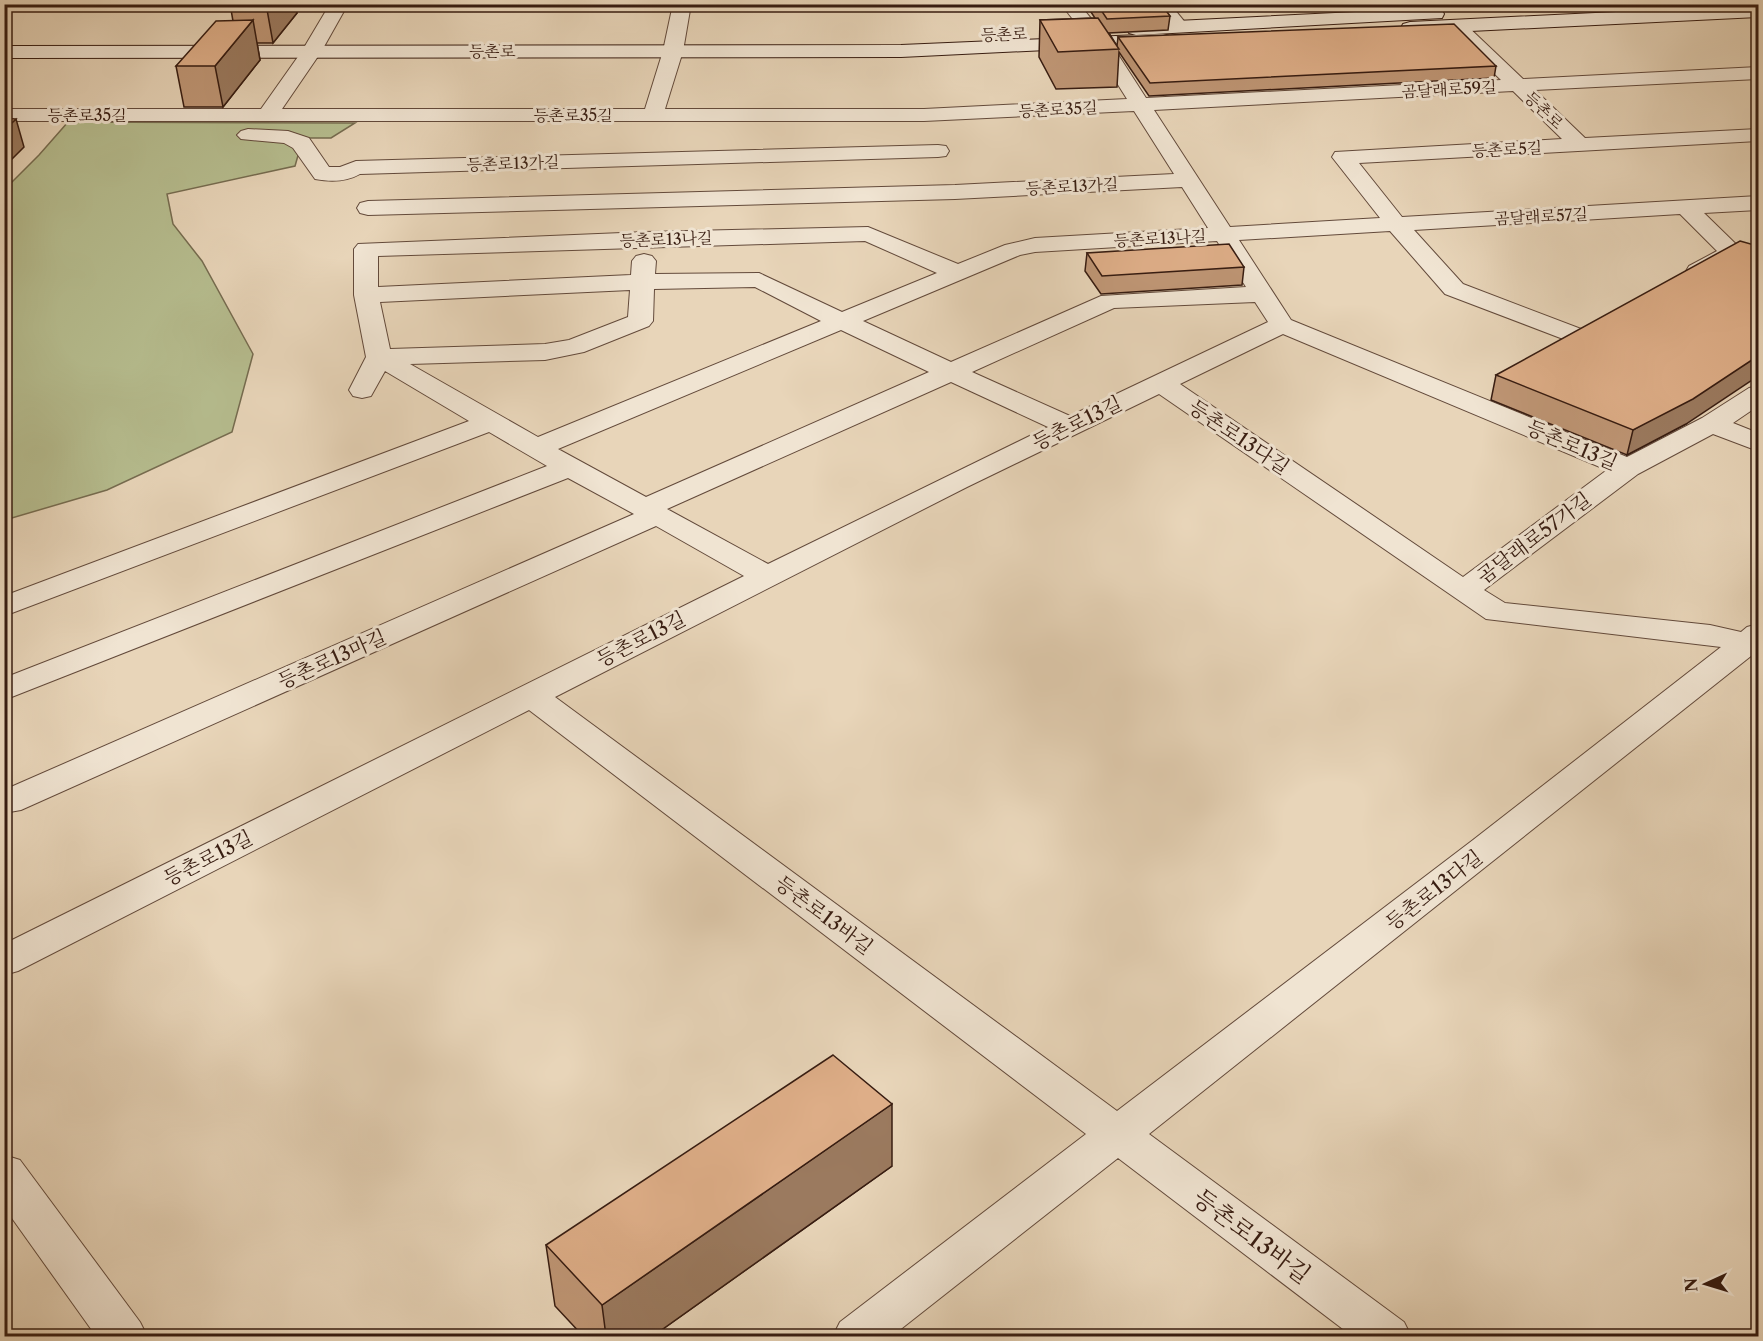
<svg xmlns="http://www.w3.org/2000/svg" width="1763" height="1341" font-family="'Libre Caslon Text','Noto Serif KR',serif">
  <rect width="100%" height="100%" fill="#e8d5b9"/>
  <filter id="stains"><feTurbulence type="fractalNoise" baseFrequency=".00333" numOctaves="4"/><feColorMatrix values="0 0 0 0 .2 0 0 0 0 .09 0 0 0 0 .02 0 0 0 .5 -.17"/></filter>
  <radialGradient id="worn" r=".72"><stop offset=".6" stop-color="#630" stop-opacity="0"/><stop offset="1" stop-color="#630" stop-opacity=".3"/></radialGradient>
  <path fill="#b6bd8f" stroke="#766c50" stroke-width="1.5" d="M 68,122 L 355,123 L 331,138 L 303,138 L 295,166 L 167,194 L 173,224 L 202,261 L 253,354 L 232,432 L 107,490 L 5,520 L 5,189 L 39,155 Z"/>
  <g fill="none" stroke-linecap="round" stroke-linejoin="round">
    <g stroke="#634a3b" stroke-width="2">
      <g id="street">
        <path d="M 330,4 L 348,4 L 321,52 L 282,109 L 645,109 L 663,51 L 673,4 L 691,4 L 683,51 L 665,109 L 924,109 L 1127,99 L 1093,45 L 1061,4 L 1079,4 L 1108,39 L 1146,98 L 1501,80 L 1449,30 L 1447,26 L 1449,22 L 1463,22 L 1523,79 L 1758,67 L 1758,79 L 1535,90 L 1585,138 L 1758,129 L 1758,141 L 1359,163 L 1402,217 L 1758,196 L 1758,210 L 1704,213 L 1744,252 L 1740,257 C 1725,266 1708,281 1689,276 L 1686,271 L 1689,266 L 1717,251 L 1680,214 L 1414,230 L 1463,284 L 1589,332 L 1593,337 L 1589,342 L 1580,345 L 1571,342 L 1445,294 L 1390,231 L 1239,240 L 1291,320 L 1627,457 L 1702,418 L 1749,388 L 1758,386 L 1758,406 L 1733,423 L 1758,433 L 1758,451 L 1713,434 L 1638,474 L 1484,590 L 1505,603 L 1710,625 L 1741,632 L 1747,627 L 1758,624 L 1758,658 L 1751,656 L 1149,1134 L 1404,1322 L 1411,1336 L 1352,1336 L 1118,1158 L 892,1336 L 833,1336 L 840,1322 L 1086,1134 L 529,710 L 18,971 L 4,975 L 4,944 L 744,576 L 656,526 L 21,810 L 4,813 L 4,790 L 634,514 L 568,478 L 4,700 L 4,678 L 547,466 L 489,432 L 4,616 L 4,596 L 469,421 L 385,371 L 371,396 L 362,398 L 353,396 L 349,390 L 366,357 L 354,295 L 354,249 L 358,244 L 646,232 L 868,227 L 958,264 L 1005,245 L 1035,238 L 1208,228 L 1182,187 L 955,199 L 368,215 L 360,213 L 357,208 L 360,203 L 368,201 L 955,185 L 1174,174 L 1134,111 L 924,121 L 4,121 L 4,109 L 261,109 L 302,51 ZM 1513,91 L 1562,139 L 1335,152 L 1332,157 L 1380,218 L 1230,227 L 1154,110 ZM 865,241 L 937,273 L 842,312 L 759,273 L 655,274 L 656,261 L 652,256 L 644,254 L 636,256 L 632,261 L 631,275 L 378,287 L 378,256 ZM 1217,241 L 1246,287 L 1101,296 L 951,362 L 863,321 L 1020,255 L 1035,252 ZM 755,287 L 821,321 L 538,437 L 410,364 L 545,360 L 584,352 L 649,326 L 653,321 L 654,289 ZM 630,290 L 628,317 L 569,340 L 545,344 L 390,349 L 380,302 ZM 1255,302 L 1268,322 L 1070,416 L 972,372 L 1114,308 ZM 841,330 L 929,372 L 646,497 L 558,449 ZM 1283,334 L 1607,470 L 1463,577 L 1180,384 ZM 951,382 L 1048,427 L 768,564 L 667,509 ZM 1159,394 L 1486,619 L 1721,647 L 1473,840 L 1117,1111 L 555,697 L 967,487 Z"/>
        <path d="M 1151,4 L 1170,4 L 1188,26 L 1186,30 C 1170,34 1160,16 1151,4 Z"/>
        <path d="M 1602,4 L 1620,4 L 1620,5 L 1617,9 L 1605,9 Z"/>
        <path d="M 248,129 L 288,131 L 309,138 L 329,167 L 340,167 L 356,161 L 938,145 L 946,146 L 949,151 L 946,156 L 938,157 L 360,174 C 346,182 331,182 315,179 L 293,148 L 284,143 L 241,139 L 237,135 L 241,131 Z"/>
        <path d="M 4,1155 L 20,1160 L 140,1322 L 147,1336 L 96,1336 L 4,1207 Z"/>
      </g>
    </g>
    <g stroke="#371c11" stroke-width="2">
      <g id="secondary">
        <path d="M 1758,5 L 1758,17 L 1410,34 L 1403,32 L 1401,28 L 1403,24 L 1410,22 Z"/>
        <path d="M 1435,8 L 1442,10 L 1444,14 L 1442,18 L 1136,35 L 1129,33 L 1127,29 L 1129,25 L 1136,23 Z"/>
        <path d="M 1163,34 L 1170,36 L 1172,40 L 1170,44 L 901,57 L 4,58 L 4,46 L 901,45 Z"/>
      </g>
    </g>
    <use href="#street" fill="#f0e4d2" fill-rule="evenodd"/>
    <use href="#secondary" fill="#f0e4d2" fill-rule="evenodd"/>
  </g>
  <g fill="#bf9675" stroke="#371c11" stroke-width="1.5">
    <path d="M 230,4 L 296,4 L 297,13 L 273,43 L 257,43 L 260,60 L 223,107 L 184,107 L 176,66 L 233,21 Z"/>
    <path d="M 1090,4 L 1161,4 L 1170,16 L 1168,30 L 1109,33 L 1117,46 L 1118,37 L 1496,66 L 1494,78 L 1149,96 L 1119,52 L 1117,87 L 1056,89 L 1039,57 L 1040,20 L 1095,18 L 1089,9 Z"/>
    <path d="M 1087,253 L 1244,267 L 1242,285 L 1101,294 L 1085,271 Z"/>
    <path d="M 1496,375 L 1686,424 L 1627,455 L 1491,400 Z"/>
    <path d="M 892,1166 L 653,1336 L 583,1336 L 555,1306 L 546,1245 Z"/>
  </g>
  <g fill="#9b7a5f" stroke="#371c11" stroke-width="1.5">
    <path d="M 266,4 L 296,4 L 297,13 L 273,43 Z"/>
    <path d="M 253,20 L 260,60 L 223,107 L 215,66 Z"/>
    <path d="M 16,119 L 24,147 L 4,167 L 4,130 Z"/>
    <path d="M 1758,356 L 1758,376 L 1686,424 L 1627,455 L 1633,430 Z"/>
    <path d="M 892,1104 L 892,1166 L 653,1336 L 606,1336 L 602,1305 Z"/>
  </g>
  <g fill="#deae88" stroke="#371c11" stroke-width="1.5">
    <path d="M 1097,4 L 1161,4 L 1170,16 L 1107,19 Z"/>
    <path d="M 1098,18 L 1119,49 L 1058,52 L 1040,20 Z"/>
    <path d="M 253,20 L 215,66 L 176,66 L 216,21 Z"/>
    <path d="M 1454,24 L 1496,66 L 1150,83 L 1118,37 Z"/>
    <path d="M 4,118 L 16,119 L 4,130 Z"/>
    <path d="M 1740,241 L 1758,246 L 1758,356 L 1693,399 L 1633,430 L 1496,375 Z"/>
    <path d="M 1229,244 L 1244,267 L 1102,276 L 1087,253 Z"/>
    <path d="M 833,1055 L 892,1104 L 602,1305 L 546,1245 Z"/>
  </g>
  <g text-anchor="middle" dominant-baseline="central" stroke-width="6" stroke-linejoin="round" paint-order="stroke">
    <g font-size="16" fill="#371c11" stroke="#f0e4d2">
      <text transform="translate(1004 34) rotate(-2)">등촌로</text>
      <text x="492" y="51">등촌로</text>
      <text transform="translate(1449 89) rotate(-3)">곰달래로59길</text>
      <text transform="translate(1058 109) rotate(-3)">등촌로35길</text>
      <text transform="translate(1544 110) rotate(43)">등촌로</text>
      <text x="87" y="115">등촌로35길</text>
      <text x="573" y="115">등촌로35길</text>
      <text transform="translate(1507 149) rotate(-3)">등촌로5길</text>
      <text transform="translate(513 163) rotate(-2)">등촌로13가길</text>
      <text transform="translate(1072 186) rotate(-3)">등촌로13가길</text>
      <text transform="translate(1541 216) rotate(-3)">곰달래로57길</text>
      <text transform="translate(1160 238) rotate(-3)">등촌로13나길</text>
      <text transform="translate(666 239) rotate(-2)">등촌로13나길</text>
    </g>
    <g font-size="20" fill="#371c11" stroke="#f0e4d2">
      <text transform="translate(1077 423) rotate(-26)">등촌로13길</text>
      <text transform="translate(1239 437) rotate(34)">등촌로13다길</text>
      <text transform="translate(1572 445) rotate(23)">등촌로13길</text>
      <text transform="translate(1534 538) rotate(-37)">곰달래로57가길</text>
      <text transform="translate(641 639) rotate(-27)">등촌로13길</text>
      <text transform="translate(332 659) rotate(-24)">등촌로13마길</text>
      <text transform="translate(208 858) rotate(-27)">등촌로13길</text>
      <text transform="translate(1434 890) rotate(-38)">등촌로13다길</text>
      <text transform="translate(824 915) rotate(37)">등촌로13바길</text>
    </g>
    <g font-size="24" fill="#371c11" stroke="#f0e4d2">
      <text transform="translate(1252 1236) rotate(37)">등촌로13바길</text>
    </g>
  </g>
  <rect width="1763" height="1341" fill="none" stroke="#e8d5b9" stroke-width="24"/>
  <rect x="6" y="6" width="1751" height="1329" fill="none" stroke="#371c11" stroke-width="3"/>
  <rect x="12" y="12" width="1739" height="1317" fill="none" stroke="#371c11" stroke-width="1.5"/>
  <g transform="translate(1706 1284) rotate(266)" stroke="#f0e4d2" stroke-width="4.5" paint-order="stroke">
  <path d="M0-4.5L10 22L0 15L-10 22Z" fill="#371c11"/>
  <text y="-9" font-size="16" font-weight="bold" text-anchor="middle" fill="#371c11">N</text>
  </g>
  <rect width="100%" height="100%" filter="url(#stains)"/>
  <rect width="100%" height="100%" fill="url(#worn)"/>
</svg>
